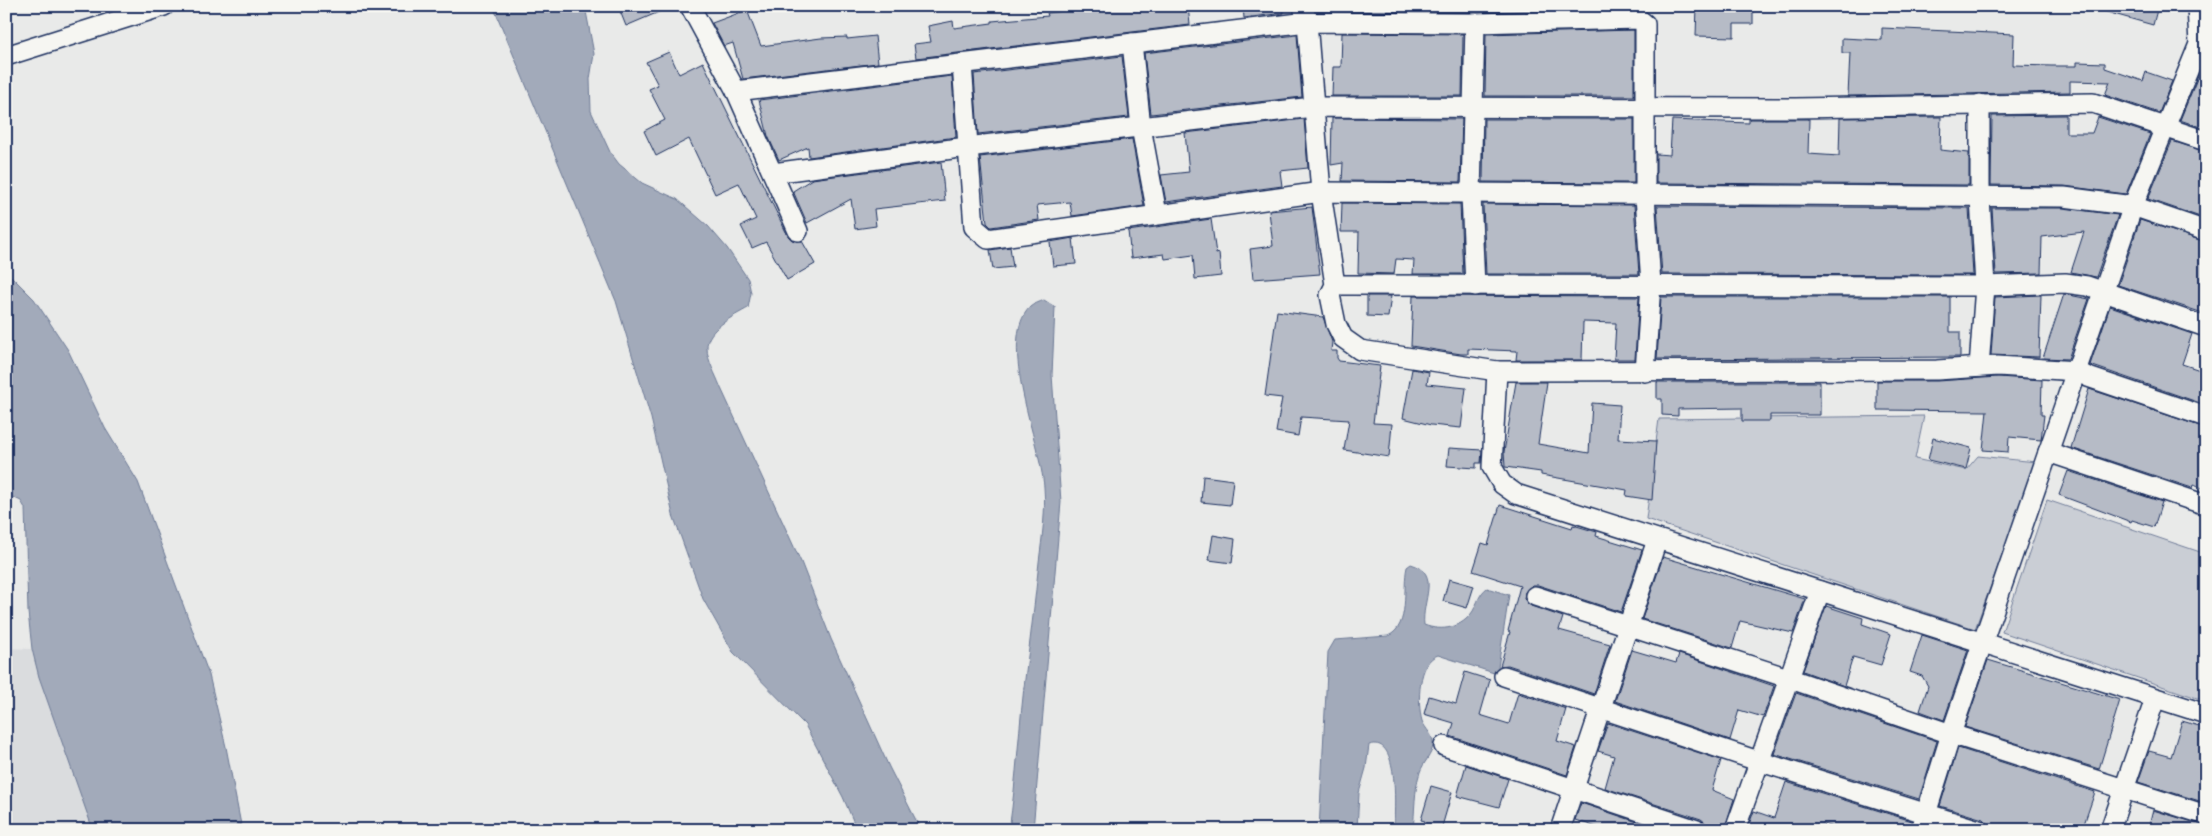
<svg xmlns="http://www.w3.org/2000/svg" width="2212" height="836" font-family="'Balsamiq Sans',sans-serif">
  <rect width="100%" height="100%" fill="#e9eae9"/>
  <filter id="ink" filterUnits="userSpaceOnUse"><feTurbulence type="fractalNoise" baseFrequency=".02" numOctaves="2"/><feDisplacementMap in="SourceGraphic" scale="10" xChannelSelector="R" yChannelSelector="G"/><feConvolveMatrix kernelMatrix="1 2 1 2 8 2 1 2 1" color-interpolation-filters="sRGB"/></filter>
  <g filter="url(#ink)">
    <path fill="#dadcde" d="M 6,648 L 32,649 L 98,830 L 6,830 Z"/>
    <g fill="#caced5" stroke="#727e9a">
      <path d="M 1924,416 L 1915,459 L 1966,470 L 1978,456 L 2036,462 L 1975,629 L 1646,519 L 1659,419 Z"/>
      <path d="M 2047,500 L 2206,554 L 2206,701 L 2002,632 Z"/>
    </g>
    <g fill="#a2aaba" stroke="#6c7995">
      <path d="M 493,6 L 585,6 L 594,54 L 590,79 L 591,111 L 610,152 L 619,164 L 642,183 L 677,199 L 708,226 L 727,248 L 748,279 L 751,293 L 748,308 C 734,316 706,329 707,348 C 707,360 716,375 720,386 L 801,562 L 831,639 L 889,767 L 921,830 L 857,830 L 843,797 L 805,725 L 733,652 L 703,599 L 673,515 L 651,418 L 616,301 Z"/>
      <path d="M 6,271 L 34,299 L 68,350 L 105,428 L 138,482 L 209,675 L 226,747 L 242,830 L 93,830 L 39,677 L 32,649 L 28,612 L 25,508 L 21,501 L 6,494 Z"/>
      <path d="M 1044,300 L 1055,307 L 1052,375 L 1061,502 L 1033,830 L 1009,830 C 1017,777 1019,724 1026,671 C 1031,635 1035,599 1039,562 C 1042,538 1046,511 1044,487 C 1041,445 996,341 1030,307 C 1033,304 1040,302 1044,300 Z"/>
      <path d="M 1411,564 C 1442,573 1421,601 1424,625 C 1442,632 1462,628 1473,611 C 1478,602 1479,594 1487,588 L 1509,595 L 1497,674 L 1438,655 C 1418,661 1417,703 1422,721 C 1425,729 1434,735 1433,745 C 1432,755 1423,763 1420,772 C 1414,790 1415,811 1413,830 L 1394,830 C 1394,813 1401,734 1369,745 L 1366,768 L 1359,793 L 1357,830 L 1319,830 L 1328,652 L 1335,640 L 1388,636 C 1411,626 1402,588 1407,567 Z"/>
    </g>
    <g fill="#b6bbc6" stroke="#1b2f5e">
      <path d="M 618,6 L 673,6 L 626,26 Z"/>
      <path d="M 1111,6 L 1188,6 L 1190,25 L 916,58 L 914,44 L 931,42 L 928,26 L 953,21 L 954,28 L 992,23 L 992,21 L 1048,16 L 1047,13 Z"/>
      <path d="M 1243,6 L 1283,6 L 1284,13 L 1244,18 Z"/>
      <path d="M 1343,6 L 1605,6 L 1605,9 L 1475,12 L 1343,11 Z"/>
      <path d="M 1697,6 L 1753,6 L 1753,24 L 1734,24 L 1734,37 L 1696,36 Z"/>
      <path d="M 2103,6 L 2158,6 L 2153,25 L 2103,11 Z"/>
      <path d="M 747,10 L 761,46 L 821,38 L 847,37 L 847,39 L 875,36 L 878,63 L 743,79 L 733,43 L 724,46 L 712,23 Z"/>
      <path d="M 1882,28 L 2014,34 L 2013,65 L 2052,66 L 2077,66 L 2077,62 L 2105,63 L 2105,68 L 2143,81 L 2146,72 L 2172,81 L 2159,113 L 2105,95 L 2110,82 L 2070,81 L 2070,92 L 1848,96 L 1850,53 L 1842,53 L 1842,38 L 1882,40 Z"/>
      <path d="M 1634,30 L 1634,96 L 1485,96 L 1486,34 Z"/>
      <path d="M 1342,33 L 1463,34 L 1462,96 L 1332,96 L 1333,67 L 1341,67 Z"/>
      <path d="M 1297,35 L 1302,97 L 1151,114 L 1144,53 Z"/>
      <path d="M 669,52 L 679,74 L 703,62 L 788,236 L 792,240 L 802,241 L 815,264 L 787,280 L 766,242 L 752,248 L 741,226 L 756,219 L 739,183 L 715,194 L 689,139 L 656,156 L 644,131 L 665,120 L 649,89 L 658,85 L 646,62 Z"/>
      <path d="M 1122,56 L 1129,117 L 978,134 L 974,74 Z"/>
      <path d="M 2206,57 L 2206,129 L 2180,120 Z"/>
      <path d="M 952,76 L 956,137 L 809,157 L 808,147 L 779,160 L 768,136 L 759,100 Z"/>
      <path d="M 2066,115 L 2066,133 L 2092,133 L 2098,117 L 2150,134 L 2126,194 L 2064,186 L 1991,185 L 1992,116 Z"/>
      <path d="M 1941,117 L 1940,150 L 1969,153 L 1969,185 L 1656,183 L 1656,154 L 1670,155 L 1672,120 L 1749,123 L 1749,119 L 1809,119 L 1808,154 L 1839,156 L 1840,118 Z"/>
      <path d="M 1332,118 L 1462,119 L 1460,182 L 1342,181 L 1343,163 L 1331,165 Z"/>
      <path d="M 1304,119 L 1308,168 L 1280,171 L 1282,186 L 1166,202 L 1161,175 L 1189,172 L 1185,133 Z"/>
      <path d="M 1484,119 L 1634,119 L 1634,183 L 1483,182 Z"/>
      <path d="M 1132,139 L 1144,206 L 1072,216 L 1070,202 L 1037,205 L 1039,220 L 991,227 L 987,223 L 980,157 Z"/>
      <path d="M 2172,141 L 2206,152 L 2206,219 L 2148,199 Z"/>
      <path d="M 941,162 L 945,201 L 874,209 L 876,226 L 855,229 L 851,199 L 807,223 L 793,191 L 812,179 Z"/>
      <path d="M 1342,203 L 1460,204 L 1463,274 L 1413,274 L 1414,260 L 1396,259 L 1394,274 L 1358,273 L 1359,232 L 1341,232 Z"/>
      <path d="M 1483,204 L 1634,205 L 1639,274 L 1486,274 Z"/>
      <path d="M 1657,206 L 1969,208 L 1973,275 L 1662,274 Z"/>
      <path d="M 1312,207 L 1320,274 L 1253,279 L 1250,249 L 1273,246 L 1269,211 Z"/>
      <path d="M 1992,208 L 2063,208 L 2118,215 L 2096,277 L 2071,272 L 2084,232 L 2042,237 L 2041,273 L 1996,274 Z"/>
      <path d="M 1211,219 L 1216,254 L 1219,253 L 1221,276 L 1195,279 L 1193,255 L 1165,259 L 1164,254 L 1131,258 L 1128,231 Z"/>
      <path d="M 2140,220 L 2206,242 L 2206,314 L 2118,285 Z"/>
      <path d="M 1073,238 L 1076,264 L 1053,266 L 1050,242 Z"/>
      <path d="M 1010,247 L 1013,267 L 993,269 L 990,250 Z"/>
      <path d="M 2064,294 L 2089,299 L 2068,359 L 2043,358 Z"/>
      <path d="M 2041,295 L 2039,357 L 1991,355 L 1995,297 Z"/>
      <path d="M 1367,296 L 1391,296 L 1388,317 L 1367,316 Z"/>
      <path d="M 1413,296 L 1639,297 L 1635,359 L 1614,359 L 1616,323 L 1583,322 L 1582,360 L 1516,360 L 1517,351 L 1468,349 L 1468,354 L 1461,354 L 1411,346 Z"/>
      <path d="M 1661,297 L 1950,297 L 1950,332 L 1960,332 L 1960,357 L 1657,359 Z"/>
      <path d="M 2110,306 L 2192,334 L 2182,364 L 2206,372 L 2206,405 L 2090,365 Z"/>
      <path d="M 1277,311 L 1323,317 L 1332,342 L 1331,351 L 1337,351 L 1337,358 L 1339,361 L 1380,366 L 1373,423 L 1392,424 L 1389,457 L 1344,450 L 1349,420 L 1301,417 L 1298,436 L 1276,432 L 1282,398 L 1265,396 Z"/>
      <path d="M 1412,369 L 1429,372 L 1427,384 L 1466,388 L 1461,428 L 1431,425 L 1403,418 Z"/>
      <path d="M 1998,377 L 2042,380 L 2041,415 L 2044,415 L 2041,440 L 2009,437 L 2008,452 L 1983,450 L 1987,411 L 1877,410 L 1877,381 L 1937,381 Z"/>
      <path d="M 1516,382 L 1547,382 L 1538,444 L 1589,453 L 1592,403 L 1620,405 L 1618,439 L 1656,441 L 1652,500 L 1626,496 L 1627,490 L 1541,475 L 1541,472 L 1505,467 L 1504,452 Z"/>
      <path d="M 1657,382 L 1820,382 L 1820,415 L 1770,415 L 1770,421 L 1742,421 L 1742,408 L 1678,409 L 1678,416 L 1662,415 L 1662,399 L 1657,399 Z"/>
      <path d="M 2089,389 L 2206,428 L 2206,489 L 2193,485 L 2192,488 L 2071,448 Z"/>
      <path d="M 1933,438 L 1971,448 L 1966,469 L 1928,460 Z"/>
      <path d="M 1449,448 L 1482,450 L 1481,463 L 1476,463 L 1476,468 L 1447,466 Z"/>
      <path d="M 2068,471 L 2162,502 L 2154,527 L 2132,520 L 2131,522 L 2059,495 Z"/>
      <path d="M 1203,476 L 1233,480 L 1230,505 L 1201,502 Z"/>
      <path d="M 1500,505 L 1572,528 L 1573,525 L 1597,532 L 1596,536 L 1642,550 L 1621,612 L 1538,585 L 1532,585 L 1525,592 L 1524,599 L 1531,606 L 1563,617 L 1559,630 L 1610,644 L 1594,694 L 1508,665 L 1500,666 L 1510,632 L 1508,631 L 1520,586 L 1473,571 L 1482,543 L 1488,545 Z"/>
      <path d="M 1213,535 L 1235,539 L 1232,563 L 1209,560 Z"/>
      <path d="M 1663,557 L 1805,599 L 1793,633 L 1740,621 L 1732,648 L 1642,619 Z"/>
      <path d="M 1449,579 L 1474,586 L 1467,608 L 1443,601 Z"/>
      <path d="M 1826,606 L 1863,618 L 1862,624 L 1891,634 L 1881,665 L 1853,657 L 1844,686 L 1803,671 Z"/>
      <path d="M 1922,635 L 1968,650 L 1944,720 L 1920,711 L 1928,686 L 1922,676 L 1910,672 Z"/>
      <path d="M 1632,650 L 1676,663 L 1679,654 L 1774,686 L 1763,717 L 1739,710 L 1730,740 L 1615,701 Z"/>
      <path d="M 1988,660 L 2120,700 L 2099,769 L 1965,727 Z"/>
      <path d="M 1465,672 L 1490,680 L 1480,715 L 1509,724 L 1518,693 L 1566,709 L 1557,741 L 1576,747 L 1567,775 L 1450,736 L 1454,723 L 1424,714 L 1429,696 L 1456,704 Z"/>
      <path d="M 1796,693 L 1937,741 L 1919,799 L 1774,754 Z"/>
      <path d="M 2182,721 L 2206,728 L 2206,803 L 2138,782 L 2149,751 L 2171,757 Z"/>
      <path d="M 1608,723 L 1721,760 L 1712,790 L 1734,799 L 1724,830 L 1708,830 L 1706,823 L 1701,819 L 1605,788 L 1614,756 L 1598,751 Z"/>
      <path d="M 1958,748 L 2095,792 L 2082,830 L 1993,830 L 1983,819 L 1940,806 Z"/>
      <path d="M 1466,765 L 1508,779 L 1499,807 L 1457,796 Z"/>
      <path d="M 1786,782 L 1912,821 L 1910,830 L 1844,830 L 1824,824 L 1822,830 L 1747,830 L 1754,811 L 1774,818 Z"/>
      <path d="M 1431,786 L 1452,792 L 1441,830 L 1423,830 L 1425,821 L 1421,820 Z"/>
      <path d="M 1581,803 L 1661,830 L 1606,830 L 1575,820 Z"/>
      <path d="M 2153,810 L 2206,826 L 2206,830 L 2148,830 Z"/>
    </g>
    <g fill="none" stroke-linecap="round" stroke-linejoin="round">
      <g stroke="#1b2f5e" stroke-width="22">
        <g id="street">
          <path d="M 690,6 L 736,91 L 798,231"/>
          <path d="M 1303,6 L 1307,22 L 1321,192 L 1335,285 L 1330,295 L 1336,324 L 1343,338 L 1360,350 L 1497,371 L 1492,467 L 1502,484 L 1516,494 L 2206,714"/>
          <path d="M 1475,23 L 1471,195 L 1475,286"/>
          <path d="M 1132,43 L 1141,127 L 1157,214"/>
          <path d="M 6,56 L 164,6"/>
          <path d="M 962,64 L 974,227 L 988,239 L 1321,192 L 2064,197 L 2133,206 L 2206,231"/>
          <path d="M 736,91 L 1307,22 L 1475,23 L 1639,19 L 1645,24 L 1645,196 L 1651,284 L 1645,372"/>
          <path d="M 773,173 L 967,147 L 1313,107 L 1795,108 L 2093,103 L 2206,141"/>
          <path d="M 1335,285 L 1985,286 L 2065,283 L 2087,286 L 2206,327"/>
          <path d="M 1979,367 L 1985,286 L 1980,197 L 1980,104"/>
          <path d="M 1497,371 L 1937,370 L 1998,366 L 2077,371 L 2088,377 L 2206,417"/>
          <path d="M 2048,452 L 2206,505"/>
          <path d="M 1535,596 L 1788,678 L 1951,734 L 2206,815"/>
          <path d="M 1504,676 L 1758,761 L 1979,830"/>
          <path d="M 1444,746 L 1697,830"/>
          <path d="M 1560,830 L 1657,540"/>
          <path d="M 1735,830 L 1820,591"/>
          <path d="M 1921,830 L 1951,734 L 2133,206 L 2199,44 L 2197,6"/>
          <path d="M 2110,830 L 2155,699"/>
        </g>
      </g>
      <use href="#street" stroke="#f6f6f2" stroke-width="19"/>
    </g>
  </g>
  <rect width="2212" height="836" fill="none" stroke="#f6f6f2" stroke-width="25"/>
  <rect x="12" y="12" width="2187" height="811" fill="none" stroke="#1b2f5e" stroke-width="2" filter="url(#ink)"/>
</svg>
